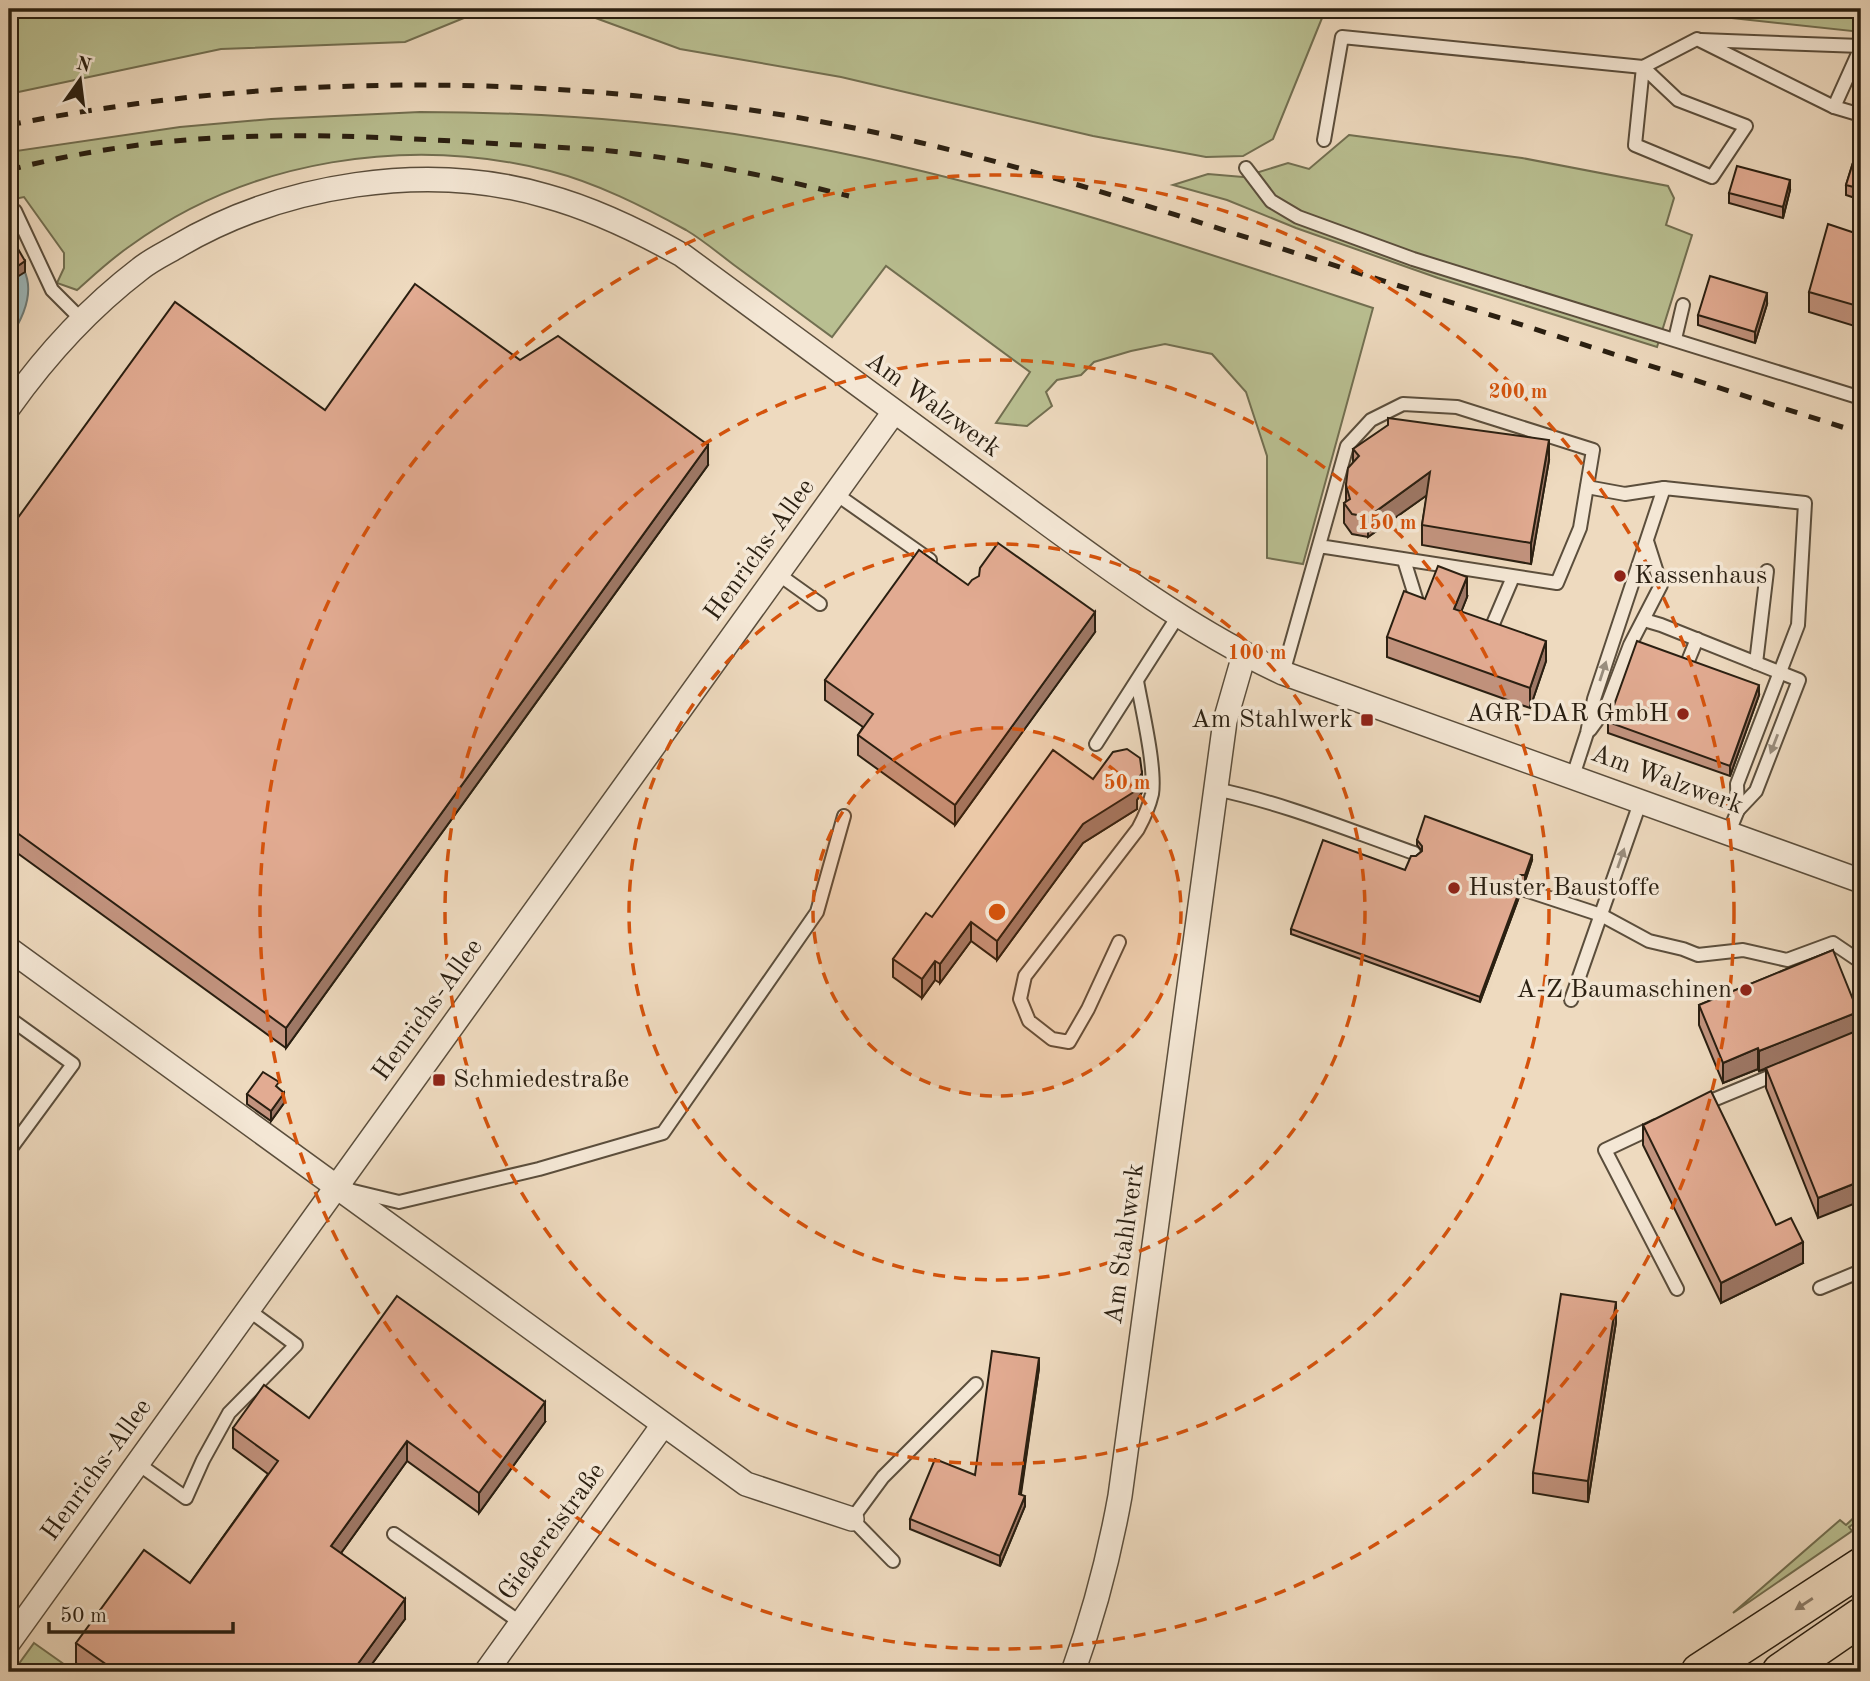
<svg xmlns="http://www.w3.org/2000/svg" width="1870" height="1681" font-family="'Old Standard TT',serif">
  <rect width="100%" height="100%" fill="#eedabf"/>
  <filter id="stains"><feTurbulence type="fractalNoise" baseFrequency=".00286" numOctaves="4"/><feColorMatrix values="0 0 0 0 .2 0 0 0 0 .09 0 0 0 0 .02 0 0 0 .5 -.17"/></filter>
  <radialGradient id="worn" r=".72"><stop offset=".6" stop-color="#630" stop-opacity="0"/><stop offset="1" stop-color="#630" stop-opacity=".3"/></radialGradient>
  <g fill="#b9bf91" stroke="#726f51" stroke-width="2">
    <path d="M 9,9 L 486,9 L 405,42 L 221,49 L 9,94 Z"/>
    <path d="M 571,9 L 1334,9 L 1322,18 L 1273,139 L 1243,156 L 1206,157 L 1093,136 L 841,77 L 680,49 Z"/>
    <path d="M 1649,9 L 1861,9 L 1861,32 Z"/>
    <path d="M 420,112 C 541,112 664,121 783,142 C 984,177 1180,244 1373,308 L 1303,564 L 1267,558 L 1267,456 L 1246,392 L 1212,354 L 1165,344 L 1131,351 L 1094,362 L 1081,375 L 1057,380 L 1046,392 L 1052,406 L 1027,426 L 996,423 L 1030,372 L 886,266 L 832,337 C 799,313 767,289 734,265 C 718,253 703,240 686,230 C 644,207 597,183 550,171 C 409,135 249,159 130,246 C 111,259 94,275 77,290 L 57,283 L 64,268 L 64,253 L 24,197 L 9,200 L 9,152 L 180,127 L 271,119 Z"/>
    <path d="M 1349,135 L 1522,158 L 1668,186 L 1674,198 L 1666,225 L 1692,235 L 1657,347 L 1438,278 L 1296,228 L 1227,200 L 1173,185 L 1208,174 L 1243,177 L 1288,163 L 1309,169 Z"/>
    <path d="M 1861,1511 L 1861,1519 L 1849,1527 L 1852,1531 L 1733,1613 L 1840,1520 L 1846,1525 Z"/>
    <path d="M 34,1643 L 75,1672 L 13,1672 Z"/>
  </g>
  <path fill="#9cb8bb" stroke="#6e7b77" stroke-width="2" d="M 9,245 C 14,253 20,261 24,270 C 35,293 22,320 9,339 Z"/>
  <g fill="none" stroke-linecap="round" stroke-linejoin="round">
    <g stroke="#5b4e3c" stroke-width="16">
      <g id="service">
        <path d="M 1701,40 L 1861,46"/>
        <path d="M 1643,67 L 1678,100 L 1746,126 L 1712,177 L 1635,145 Z"/>
        <path d="M 1834,107 L 1861,47"/>
        <path d="M 1324,140 L 1342,37 L 1643,67 L 1697,39 L 1834,107 L 1861,115"/>
        <path d="M 1246,168 L 1271,201 L 1298,217 L 1413,259 L 1861,398"/>
        <path d="M 15,211 L 52,290 L 82,320"/>
        <path d="M 1675,339 L 1683,305"/>
        <path d="M 1587,487 L 1625,494 L 1664,488"/>
        <path d="M 836,494 L 930,560"/>
        <path d="M 1404,560 L 1418,605"/>
        <path d="M 778,574 L 820,604"/>
        <path d="M 1644,620 L 1661,625 L 1799,680 L 1756,791 L 1738,810"/>
        <path d="M 1490,631 L 1513,577"/>
        <path d="M 1688,661 L 1697,639"/>
        <path d="M 1756,663 L 1767,571"/>
        <path d="M 1283,673 L 1347,446 L 1371,420 L 1403,404 L 1457,407 L 1593,450 L 1580,528 L 1557,583 L 1319,546"/>
        <path d="M 1590,730 L 1606,708 L 1630,645 L 1661,585 L 1647,541"/>
        <path d="M 1096,744 L 1178,616"/>
        <path d="M 1573,776 L 1587,733 L 1594,699 L 1664,488 L 1805,503 L 1798,625 L 1737,784 L 1738,810 L 1729,832"/>
        <path d="M 1215,789 C 1284,803 1348,830 1414,853"/>
        <path d="M 1522,889 L 1601,915 L 1649,941 L 1683,949 L 1698,955 L 1743,950 L 1787,960 L 1833,943 L 1861,962"/>
        <path d="M 1119,942 L 1088,1009 L 1069,1042 L 1052,1039 L 1029,1021 L 1020,999 L 1025,976 L 1138,829 C 1144,818 1149,807 1152,794 C 1156,768 1142,709 1137,681"/>
        <path d="M 1571,1000 L 1641,800"/>
        <path d="M 9,1018 L 73,1064 L 9,1151"/>
        <path d="M 1701,1105 L 1781,1072"/>
        <path d="M 1656,1126 L 1605,1150 L 1677,1289"/>
        <path d="M 349,1190 L 399,1202 L 539,1169 L 663,1133 L 817,912 L 844,816"/>
        <path d="M 1820,1288 L 1861,1271"/>
        <path d="M 137,1463 L 186,1498 L 203,1460 L 229,1413 L 296,1345 L 247,1309"/>
        <path d="M 394,1534 L 521,1623"/>
        <path d="M 893,1561 L 852,1519 L 883,1477 L 976,1384"/>
      </g>
    </g>
    <g stroke="#5b4e3c" stroke-width="26">
      <g id="minor">
        <path d="M 9,407 C 46,355 89,308 140,269 C 151,260 164,254 176,247 C 282,184 427,161 546,196 C 594,209 639,231 682,255 C 789,334 896,413 1003,491 C 1093,557 1181,625 1283,673 L 1861,881"/>
        <path d="M 9,949 L 746,1484 L 852,1519"/>
        <path d="M 9,1642 L 894,412"/>
        <path d="M 486,1672 L 663,1425"/>
        <path d="M 1073,1672 C 1094,1614 1109,1557 1120,1496 L 1225,721 L 1244,655"/>
      </g>
    </g>
    <g stroke="#2a1f11" stroke-width="40">
      <g id="primary">
        <path d="M 1700,1672 L 1861,1567"/>
        <path d="M 1781,1672 L 1861,1617"/>
      </g>
    </g>
    <use href="#service" stroke="#f4e7d5" stroke-width="12"/>
    <use href="#minor" stroke="#f4e7d5" stroke-width="23"/>
    <use href="#primary" stroke="#eedabf" stroke-width="37"/>
    <g stroke="#2a1f11" stroke-width="5" stroke-dasharray="12 12" stroke-linecap="butt">
      <path d="M 9,125 C 259,75 518,73 770,113 C 953,141 1129,200 1305,256 C 1491,315 1676,374 1861,433"/>
      <path d="M 9,170 C 82,151 159,140 235,137 C 353,132 472,143 591,149 C 678,157 764,175 849,196"/>
    </g>
  </g>
  <g fill="#c2937e" stroke="#2a1f11" stroke-width="2">
    <path d="M 1861,137 L 1861,200 L 1846,195 L 1846,185 Z"/>
    <path d="M 1790,190 L 1783,218 L 1729,203 L 1729,193 Z"/>
    <path d="M 1861,235 L 1861,328 L 1809,312 L 1809,292 Z"/>
    <path d="M 1767,304 L 1755,343 L 1698,325 L 1698,315 Z"/>
    <path d="M 520,360 L 708,465 L 286,1048 L 9,847 L 9,530 L 325,410 Z"/>
    <path d="M 1353,449 L 1549,460 L 1531,564 L 1422,545 L 1422,525 L 1427,495 L 1368,537 L 1352,534 L 1344,523 L 1344,503 L 1346,502 L 1346,485 L 1353,462 Z"/>
    <path d="M 968,585 L 1095,632 L 955,825 L 858,755 L 858,735 L 863,727 L 825,700 L 825,680 Z"/>
    <path d="M 1467,597 L 1461,612 L 1546,661 L 1530,708 L 1387,657 L 1387,637 Z"/>
    <path d="M 1759,695 L 1730,776 L 1608,733 L 1608,722 Z"/>
    <path d="M 1093,779 L 1142,792 L 1137,800 L 1137,809 L 1083,843 L 997,960 L 971,941 L 940,983 L 935,980 L 922,998 L 893,977 L 893,959 L 932,917 Z"/>
    <path d="M 1417,840 L 1532,860 L 1525,881 L 1520,881 L 1514,886 L 1519,897 L 1480,1002 L 1291,934 L 1291,929 L 1405,870 L 1416,856 L 1422,851 L 1417,845 Z"/>
    <path d="M 1833,950 L 1818,1218 L 1766,1088 L 1766,1069 L 1759,1071 L 1758,1069 L 1723,1083 L 1699,1025 L 1699,1005 Z"/>
    <path d="M 279,1089 L 284,1103 L 271,1121 L 247,1104 L 247,1094 Z"/>
    <path d="M 1643,1125 L 1776,1225 L 1803,1263 L 1721,1303 L 1643,1145 Z"/>
    <path d="M 1616,1322 L 1588,1502 L 1533,1493 L 1533,1473 Z"/>
    <path d="M 1039,1368 L 1021,1494 L 1025,1506 L 1000,1566 L 910,1529 L 910,1519 L 975,1475 Z"/>
    <path d="M 309,1418 L 545,1422 L 479,1513 L 407,1461 L 341,1553 L 405,1619 L 366,1672 L 89,1672 L 76,1663 L 76,1643 L 190,1583 L 268,1474 L 233,1448 L 233,1428 Z"/>
  </g>
  <g fill="#9e7866" stroke="#2a1f11" stroke-width="2">
    <path d="M 1790,180 L 1790,190 L 1783,218 L 1783,207 Z"/>
    <path d="M 25,261 L 25,272 L 9,282 L 9,272 Z"/>
    <path d="M 1767,293 L 1767,304 L 1755,343 L 1755,332 Z"/>
    <path d="M 1549,440 L 1549,460 L 1531,564 L 1531,543 Z"/>
    <path d="M 708,445 L 708,465 L 286,1048 L 286,1028 Z"/>
    <path d="M 1430,472 L 1430,493 L 1368,537 L 1368,517 Z"/>
    <path d="M 1467,577 L 1467,597 L 1454,630 L 1454,609 Z"/>
    <path d="M 1095,612 L 1095,632 L 955,825 L 955,805 Z"/>
    <path d="M 1546,641 L 1546,661 L 1530,708 L 1530,688 Z"/>
    <path d="M 1759,685 L 1759,695 L 1730,776 L 1730,766 Z"/>
    <path d="M 1142,773 L 1142,792 L 1137,800 L 1137,809 L 1083,843 L 997,960 L 997,941 L 1083,824 L 1134,785 Z"/>
    <path d="M 1532,855 L 1532,860 L 1525,881 L 1525,875 Z"/>
    <path d="M 1520,875 L 1520,881 L 1514,886 L 1514,880 Z"/>
    <path d="M 1519,892 L 1519,897 L 1480,1002 L 1480,997 Z"/>
    <path d="M 971,922 L 971,941 L 940,983 L 940,964 Z"/>
    <path d="M 935,961 L 935,980 L 922,998 L 922,979 Z"/>
    <path d="M 1858,1012 L 1858,1032 L 1759,1071 L 1759,1051 Z"/>
    <path d="M 1758,1048 L 1758,1069 L 1723,1083 L 1723,1063 Z"/>
    <path d="M 284,1093 L 284,1103 L 271,1121 L 271,1111 Z"/>
    <path d="M 1861,1181 L 1861,1201 L 1818,1218 L 1818,1198 Z"/>
    <path d="M 1803,1242 L 1803,1263 L 1721,1303 L 1721,1283 Z"/>
    <path d="M 1616,1302 L 1616,1322 L 1588,1502 L 1588,1481 Z"/>
    <path d="M 1039,1358 L 1039,1368 L 1019,1504 L 1019,1494 Z"/>
    <path d="M 545,1402 L 545,1422 L 479,1513 L 479,1493 Z"/>
    <path d="M 407,1441 L 407,1461 L 331,1567 L 331,1546 Z"/>
    <path d="M 1025,1496 L 1025,1506 L 1000,1566 L 1000,1556 Z"/>
    <path d="M 405,1599 L 405,1619 L 366,1672 L 352,1672 Z"/>
  </g>
  <g fill="#e2ab92" stroke="#2a1f11" stroke-width="2">
    <path d="M 1861,137 L 1861,189 L 1846,185 Z"/>
    <path d="M 1737,166 L 1790,180 L 1783,207 L 1729,193 Z"/>
    <path d="M 1828,224 L 1861,235 L 1861,307 L 1809,292 Z"/>
    <path d="M 14,242 L 25,261 L 9,272 L 9,246 Z"/>
    <path d="M 1710,276 L 1767,293 L 1755,332 L 1698,315 Z"/>
    <path d="M 415,284 L 520,360 L 558,336 L 708,445 L 286,1028 L 9,827 L 9,530 L 175,302 L 325,410 Z"/>
    <path d="M 1388,418 L 1549,440 L 1531,543 L 1422,525 L 1430,472 L 1368,517 L 1352,514 L 1344,503 L 1350,499 L 1346,485 L 1348,468 L 1359,456 L 1353,449 L 1388,425 Z"/>
    <path d="M 998,543 L 1095,612 L 955,805 L 858,735 L 873,714 L 825,680 L 919,550 L 968,585 L 972,580 L 979,576 L 980,568 Z"/>
    <path d="M 1438,566 L 1467,577 L 1454,609 L 1546,641 L 1530,688 L 1387,637 L 1404,591 L 1425,599 Z"/>
    <path d="M 1637,641 L 1759,685 L 1730,766 L 1608,722 Z"/>
    <path d="M 1127,749 L 1140,758 L 1142,773 L 1134,785 L 1137,790 L 1083,824 L 997,941 L 971,922 L 940,964 L 935,961 L 922,979 L 893,959 L 926,913 L 932,917 L 1053,750 L 1093,779 L 1113,752 Z"/>
    <path d="M 1425,816 L 1532,855 L 1525,875 L 1520,875 L 1514,880 L 1514,886 L 1519,892 L 1480,997 L 1291,929 L 1323,840 L 1405,870 L 1411,856 L 1416,856 L 1422,851 L 1422,846 L 1417,840 Z"/>
    <path d="M 1833,950 L 1858,1012 L 1759,1051 L 1758,1048 L 1723,1063 L 1699,1005 Z"/>
    <path d="M 1861,1029 L 1861,1181 L 1818,1198 L 1766,1068 Z"/>
    <path d="M 263,1072 L 279,1082 L 276,1086 L 284,1093 L 271,1111 L 247,1094 Z"/>
    <path d="M 1711,1091 L 1776,1225 L 1791,1218 L 1803,1242 L 1721,1283 L 1643,1125 Z"/>
    <path d="M 1561,1294 L 1616,1302 L 1588,1481 L 1533,1473 Z"/>
    <path d="M 397,1296 L 545,1402 L 479,1493 L 407,1441 L 331,1546 L 405,1599 L 352,1672 L 117,1672 L 76,1643 L 144,1550 L 190,1583 L 278,1461 L 233,1428 L 264,1385 L 309,1418 Z"/>
    <path d="M 992,1351 L 1039,1358 L 1019,1494 L 1025,1496 L 1000,1556 L 910,1519 L 935,1459 L 975,1475 Z"/>
  </g>
  <defs><path id="oneway-solid" d="M-6-.8H1V-3.2L6.5 0L1 3.2V.8H-6Z" transform="scale(1.75)"/></defs>
  <g fill="#998d7d">
    <use href="#oneway-solid" transform="translate(1603 671) rotate(-72)"/>
    <use href="#oneway-solid" transform="translate(1774 744) rotate(111)"/>
    <use href="#oneway-solid" transform="translate(1621 858) rotate(-71)"/>
  </g>
  <use fill="#8c7c68" href="#oneway-solid" transform="translate(1804 1604) rotate(147)"/>
  <circle cx="997" cy="912" r="184" fill="#d5530c" fill-opacity=".12"/>
  <g fill="none" stroke="#d5530c" stroke-width="3.5" stroke-dasharray="12 9">
    <circle cx="997" cy="912" r="184"/>
    <circle cx="997" cy="912" r="368"/>
    <circle cx="997" cy="912" r="552"/>
    <circle cx="997" cy="912" r="737"/>
  </g>
  <g fill="#8f2418" stroke="#f4e7d5" stroke-width="2.5">
    <circle cx="1620" cy="576" r="7"/>
    <circle cx="1683" cy="714" r="7"/>
    <rect x="1360" y="713" width="14" height="14" rx="3.5"/>
    <circle cx="1454" cy="888" r="7"/>
    <circle cx="1746" cy="990" r="7"/>
    <rect x="432" y="1073" width="14" height="14" rx="3.5"/>
  </g>
  <g text-anchor="middle" dominant-baseline="central" stroke-width="7" stroke-linejoin="round" paint-order="stroke">
    <g font-size="26" fill="#2a1f11" stroke="#f4e7d5">
      <text transform="translate(933 405) rotate(36)">Am Walzwerk</text>
      <text transform="translate(760 550) rotate(-54)">Henrichs-Allee</text>
      <text transform="translate(1667 780) rotate(20)">Am Walzwerk</text>
      <text transform="translate(428 1010) rotate(-54)">Henrichs-Allee</text>
      <text transform="translate(1125 1244) rotate(-82)">Am Stahlwerk</text>
      <text transform="translate(97 1470) rotate(-54)">Henrichs-Allee</text>
      <text transform="translate(552 1532) rotate(-54)">Gießereistraße</text>
    </g>
    <g font-size="26" fill="#2a1f11" stroke="#f4e7d5" text-anchor="start">
      <text x="1634" y="576">Kassenhaus</text>
      <text x="1669" y="714" text-anchor="end">AGR-DAR GmbH</text>
      <text x="1353" y="720" text-anchor="end">Am Stahlwerk</text>
      <text x="1468" y="888">Huster Baustoffe</text>
      <text x="1732" y="990" text-anchor="end">A-Z Baumaschinen</text>
      <text x="453" y="1080">Schmiedestraße</text>
    </g>
  </g>
  <circle cx="997" cy="912" r="10" fill="#d5530c" stroke="#f4e7d5" stroke-width="3.5"/>
  <g font-size="21" text-anchor="middle" font-weight="bold" fill="#d5530c" stroke="#f4e7d5" stroke-width="7" stroke-linejoin="round" paint-order="stroke">
    <text x="1518" y="398">200 m</text>
    <text x="1387" y="529">150 m</text>
    <text x="1257" y="659">100 m</text>
    <text x="1127" y="789">50 m</text>
  </g>
  <rect width="1870" height="1681" fill="none" stroke="#eedabf" stroke-width="35"/>
  <rect x="10" y="10" width="1849" height="1660" fill="none" stroke="#2a1f11" stroke-width="3.5"/>
  <rect x="18" y="18" width="1835" height="1646" fill="none" stroke="#2a1f11" stroke-width="2"/>
  <g transform="translate(80 80) rotate(14)" stroke="#f4e7d5" stroke-width="5" paint-order="stroke">
  <path d="M0-5L12 26L0 18L-12 26Z" fill="#2a1f11"/>
  <text y="-10" font-size="19" font-weight="bold" text-anchor="middle" fill="#2a1f11">N</text>
  </g>
  <path d="M49 1622v10h184v-10" fill="none" stroke="#2a1f11" stroke-width="3.5"/>
  <text x="60" y="1622" font-size="21" fill="#2a1f11" stroke="#f4e7d5" stroke-width="5" paint-order="stroke">50 m</text>
  <rect width="100%" height="100%" filter="url(#stains)"/>
  <rect width="100%" height="100%" fill="url(#worn)"/>
</svg>
